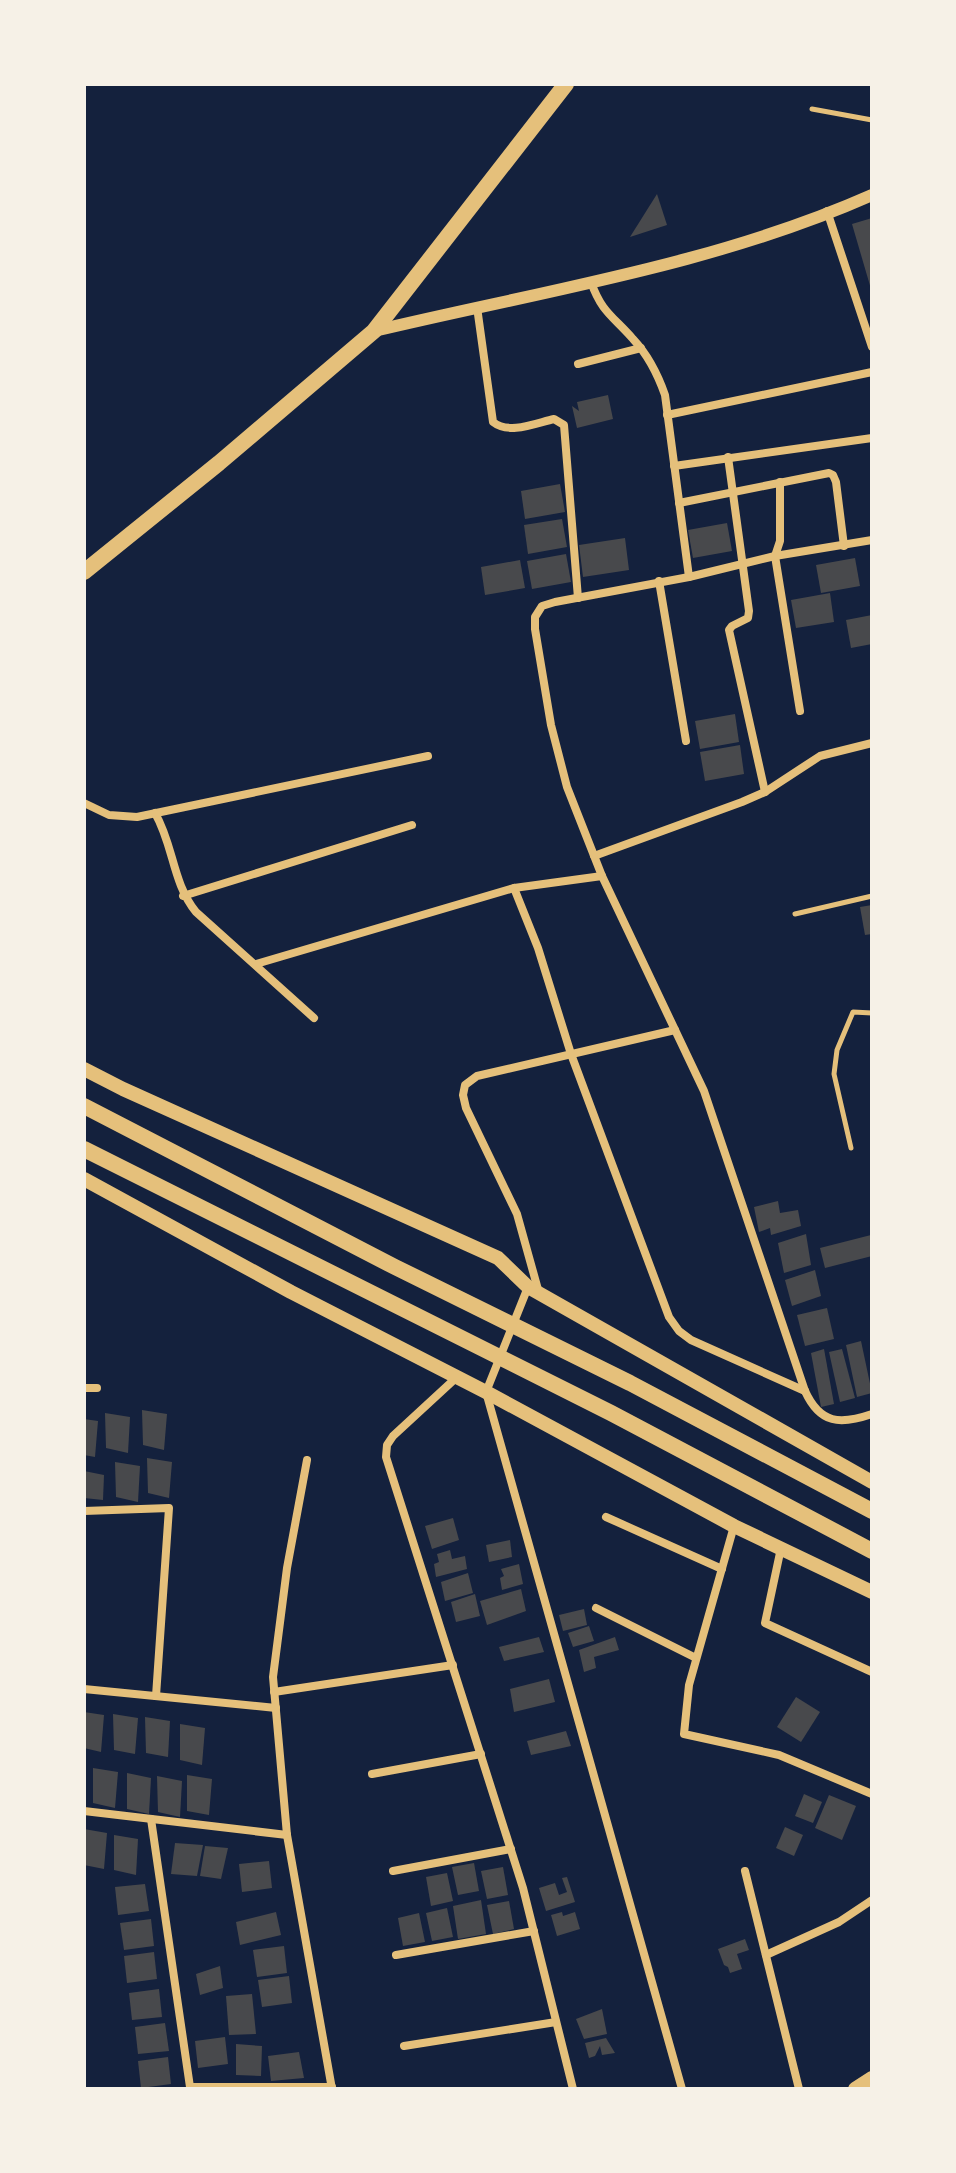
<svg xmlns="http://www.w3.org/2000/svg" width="956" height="2173" font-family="Lato,sans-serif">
  <rect width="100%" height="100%" fill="#14213d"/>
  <g fill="#48494c">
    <path d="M 657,194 L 667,225 L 630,237 Z"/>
    <path d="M 872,218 L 872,289 L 871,289 L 852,224 Z"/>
    <path d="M 608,395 L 613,419 L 577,428 L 572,406 L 579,411 L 577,402 Z"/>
    <path d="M 560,484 L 565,512 L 525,519 L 521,491 Z"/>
    <path d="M 562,519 L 567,547 L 528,554 L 524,525 Z"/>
    <path d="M 727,523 L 732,551 L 693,558 L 688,530 Z"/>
    <path d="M 625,538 L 629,570 L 583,577 L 579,545 Z"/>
    <path d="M 566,554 L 571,582 L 532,589 L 527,561 Z"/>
    <path d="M 855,558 L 860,586 L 821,593 L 816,565 Z"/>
    <path d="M 520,560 L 525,588 L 485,595 L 481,567 Z"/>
    <path d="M 830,593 L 834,622 L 796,628 L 791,600 Z"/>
    <path d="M 872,615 L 872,644 L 851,648 L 846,620 Z"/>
    <path d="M 735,714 L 739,742 L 700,749 L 695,721 Z"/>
    <path d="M 740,745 L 744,774 L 705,781 L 700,752 Z"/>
    <path d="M 872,905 L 872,934 L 865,935 L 860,907 Z"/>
    <path d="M 778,1201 L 780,1213 L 798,1210 L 801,1226 L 771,1235 L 770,1228 L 759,1232 L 754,1207 Z"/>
    <path d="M 806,1234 L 811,1265 L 784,1273 L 778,1243 Z"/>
    <path d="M 871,1235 L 872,1256 L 825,1268 L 820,1248 Z"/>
    <path d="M 815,1270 L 821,1296 L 792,1306 L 785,1280 Z"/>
    <path d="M 827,1308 L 834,1339 L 805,1346 L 797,1315 Z"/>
    <path d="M 861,1341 L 872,1393 L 857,1397 L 846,1345 Z"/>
    <path d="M 824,1349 L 834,1404 L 821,1407 L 811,1353 Z"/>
    <path d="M 842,1349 L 855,1398 L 840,1402 L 829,1352 Z"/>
    <path d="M 142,1410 L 167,1414 L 164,1450 L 143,1445 Z"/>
    <path d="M 105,1413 L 130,1417 L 128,1453 L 106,1448 Z"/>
    <path d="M 84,1419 L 98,1421 L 95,1457 L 84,1455 Z"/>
    <path d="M 147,1458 L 172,1462 L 169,1498 L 148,1493 Z"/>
    <path d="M 115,1462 L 140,1466 L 138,1502 L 116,1497 Z"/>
    <path d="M 84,1471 L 104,1475 L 103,1500 L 84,1498 Z"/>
    <path d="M 453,1518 L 459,1540 L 432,1549 L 425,1526 Z"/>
    <path d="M 510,1540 L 512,1557 L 489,1562 L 486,1545 Z"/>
    <path d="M 450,1550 L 452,1559 L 465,1556 L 467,1569 L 436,1577 L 434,1564 L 439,1562 L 437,1554 Z"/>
    <path d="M 519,1564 L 523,1584 L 502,1590 L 500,1578 L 504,1576 L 501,1569 Z"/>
    <path d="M 468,1573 L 473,1593 L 445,1601 L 441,1582 Z"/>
    <path d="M 521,1589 L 526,1611 L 487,1625 L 480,1601 Z"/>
    <path d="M 475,1594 L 480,1616 L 456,1622 L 451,1602 Z"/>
    <path d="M 584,1609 L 587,1625 L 563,1631 L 559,1615 Z"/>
    <path d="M 589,1626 L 594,1641 L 573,1647 L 568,1633 Z"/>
    <path d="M 539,1637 L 544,1652 L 504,1661 L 499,1647 Z"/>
    <path d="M 615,1637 L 619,1650 L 594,1657 L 596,1668 L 584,1672 L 579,1650 Z"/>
    <path d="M 549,1679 L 555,1702 L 514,1712 L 510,1689 Z"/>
    <path d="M 796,1697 L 820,1712 L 801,1742 L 777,1727 Z"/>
    <path d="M 84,1712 L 104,1715 L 101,1752 L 84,1748 Z"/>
    <path d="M 113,1714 L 138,1718 L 135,1754 L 114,1750 Z"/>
    <path d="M 145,1717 L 170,1721 L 168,1757 L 146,1753 Z"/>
    <path d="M 180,1724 L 205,1728 L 202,1765 L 180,1760 Z"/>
    <path d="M 566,1731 L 571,1746 L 531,1755 L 527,1741 Z"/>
    <path d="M 93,1768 L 118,1772 L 115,1808 L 93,1803 Z"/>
    <path d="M 127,1773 L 151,1778 L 149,1814 L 127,1809 Z"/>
    <path d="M 187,1775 L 212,1779 L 209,1815 L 187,1811 Z"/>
    <path d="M 157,1776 L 182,1781 L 180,1817 L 158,1812 Z"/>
    <path d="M 804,1794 L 822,1802 L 813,1823 L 795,1816 Z"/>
    <path d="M 829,1795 L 856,1806 L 842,1840 L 815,1828 Z"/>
    <path d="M 785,1827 L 803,1835 L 794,1856 L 776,1848 Z"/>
    <path d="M 84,1829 L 107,1833 L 104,1869 L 84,1865 Z"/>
    <path d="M 114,1835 L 138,1839 L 136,1875 L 114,1870 Z"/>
    <path d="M 175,1843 L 203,1845 L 197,1876 L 171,1874 Z"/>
    <path d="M 205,1846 L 228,1848 L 221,1879 L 200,1876 Z"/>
    <path d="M 269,1861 L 272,1888 L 242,1892 L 239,1864 Z"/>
    <path d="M 474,1863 L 479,1891 L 458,1895 L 452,1867 Z"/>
    <path d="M 503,1867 L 508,1895 L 487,1899 L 481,1871 Z"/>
    <path d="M 447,1873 L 453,1901 L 431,1906 L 426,1877 Z"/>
    <path d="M 567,1877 L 575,1902 L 546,1911 L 539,1888 L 555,1883 L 559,1895 L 567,1892 L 562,1878 Z"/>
    <path d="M 145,1884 L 149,1911 L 118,1915 L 115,1887 Z"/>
    <path d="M 481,1900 L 486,1934 L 458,1939 L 453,1906 Z"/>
    <path d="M 509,1901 L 514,1929 L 493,1934 L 487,1905 Z"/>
    <path d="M 447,1908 L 453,1937 L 432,1941 L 426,1913 Z"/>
    <path d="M 276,1912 L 281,1935 L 240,1945 L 236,1922 Z"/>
    <path d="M 562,1912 L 563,1916 L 575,1912 L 580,1929 L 557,1936 L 551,1915 Z"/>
    <path d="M 419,1913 L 425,1942 L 403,1946 L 398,1918 Z"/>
    <path d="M 151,1919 L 154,1946 L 124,1950 L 120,1923 Z"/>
    <path d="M 745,1939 L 749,1950 L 737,1954 L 742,1969 L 730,1973 L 728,1967 L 724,1965 L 718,1949 Z"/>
    <path d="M 284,1946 L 287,1973 L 257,1977 L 253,1950 Z"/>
    <path d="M 154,1952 L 157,1979 L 127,1983 L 124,1956 Z"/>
    <path d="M 220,1966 L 223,1988 L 200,1995 L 196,1974 Z"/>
    <path d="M 289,1976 L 292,2003 L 262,2007 L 258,1980 Z"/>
    <path d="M 159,1989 L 162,2017 L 132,2020 L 129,1993 Z"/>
    <path d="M 252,1994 L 256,2034 L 229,2035 L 226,1996 Z"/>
    <path d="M 602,2009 L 607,2034 L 584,2039 L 576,2019 Z"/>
    <path d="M 165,2023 L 169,2051 L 138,2054 L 135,2027 Z"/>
    <path d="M 225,2037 L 228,2064 L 198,2068 L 195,2041 Z"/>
    <path d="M 606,2038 L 615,2053 L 602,2055 L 600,2046 L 595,2056 L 589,2058 L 585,2043 Z"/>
    <path d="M 236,2044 L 262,2046 L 261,2076 L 236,2075 Z"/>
    <path d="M 299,2052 L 304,2078 L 271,2081 L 268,2056 Z"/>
    <path d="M 168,2057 L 171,2084 L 141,2088 L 138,2061 Z"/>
  </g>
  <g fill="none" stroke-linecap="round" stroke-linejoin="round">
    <g stroke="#e5c07b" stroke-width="5">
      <path d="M 812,109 L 872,120"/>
      <path d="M 795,914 L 872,896"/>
      <path d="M 851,1148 L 834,1074 L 837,1050 L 853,1012 L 872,1013"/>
    </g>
    <g stroke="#e5c07b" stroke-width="8">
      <path d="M 827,211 L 872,347"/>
      <path d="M 591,282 C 602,313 613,316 633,339 C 648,355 658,375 665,395 L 689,577"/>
      <path d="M 477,307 L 493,422 C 509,435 536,423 554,419 L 564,425 L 578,598"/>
      <path d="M 578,364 L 641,348"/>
      <path d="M 667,415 L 872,372"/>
      <path d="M 728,457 L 749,611 L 748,618 L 732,626 L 729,630 L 765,792"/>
      <path d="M 674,466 L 872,438"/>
      <path d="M 780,482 L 780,541 L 775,556 L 800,711"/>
      <path d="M 679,503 L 829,473 L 833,475 L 836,482 L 844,546"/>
      <path d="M 872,540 L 775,556 L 689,577 L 555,602 L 542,606 L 535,617 L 535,629 L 551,725 L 567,787 L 602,876 L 704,1091 L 805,1391 C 820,1424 840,1425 872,1414"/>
      <path d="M 659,581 L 686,741"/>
      <path d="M 84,803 L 109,815 L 137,817 L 428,756"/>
      <path d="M 155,813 C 174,846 172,882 196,912 L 314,1018"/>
      <path d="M 594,856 L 742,802 L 765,792 L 820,756 L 872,743"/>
      <path d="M 514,888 L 538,948 L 571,1054 L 669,1317 L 679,1331 L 691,1340 L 805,1391"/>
      <path d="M 183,896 L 412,825"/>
      <path d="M 256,964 L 514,888 L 602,876"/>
      <path d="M 528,1287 L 486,1392 L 682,2089"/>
      <path d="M 539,1293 L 517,1214 L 466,1108 L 463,1095 L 465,1085 L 477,1076 L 675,1030"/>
      <path d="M 457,1377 L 393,1436 L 387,1445 L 386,1457 L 523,1888 L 573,2089"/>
      <path d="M 84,1388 L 97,1388"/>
      <path d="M 307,1460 L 287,1568 L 273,1677 L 287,1835 L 332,2089"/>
      <path d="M 84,1511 L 169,1508 L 156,1696"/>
      <path d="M 606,1517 L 722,1569"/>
      <path d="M 734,1526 L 689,1685 L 684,1734 L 779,1755 L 872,1794"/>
      <path d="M 781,1548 L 765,1623 L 872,1672"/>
      <path d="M 596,1608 L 696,1658"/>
      <path d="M 84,1689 L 276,1708"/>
      <path d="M 274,1692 L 453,1665"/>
      <path d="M 372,1774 L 481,1754"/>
      <path d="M 84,1811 L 287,1835"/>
      <path d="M 151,1819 L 190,2087 L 332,2087"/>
      <path d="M 393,1871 L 511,1849"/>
      <path d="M 745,1871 L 799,2089"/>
      <path d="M 396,1955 L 534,1931"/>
      <path d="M 766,1955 L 839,1922 L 872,1900"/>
      <path d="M 404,2046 L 556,2022"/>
    </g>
    <path stroke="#e5c07b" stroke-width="12" d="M 374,331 C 541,291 714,265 872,195"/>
    <g stroke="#e5c07b" stroke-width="14">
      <path d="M 84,1069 L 123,1089 L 498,1258 L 528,1287 L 872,1482"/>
      <path d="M 84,1179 L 291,1292 L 486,1392 L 734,1526 L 872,1592"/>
      <path d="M 855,2089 L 872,2078"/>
    </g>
    <path stroke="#e5c07b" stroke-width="16" d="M 84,572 L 219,463 L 374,331 L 566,84"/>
    <g stroke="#e5c07b" stroke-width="16">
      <path d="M 84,1106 L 395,1267 L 630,1383 L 872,1511"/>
      <path d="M 84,1149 L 611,1413 L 872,1551"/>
    </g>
  </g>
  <rect width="956" height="2173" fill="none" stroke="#f6f1e7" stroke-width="172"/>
</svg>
